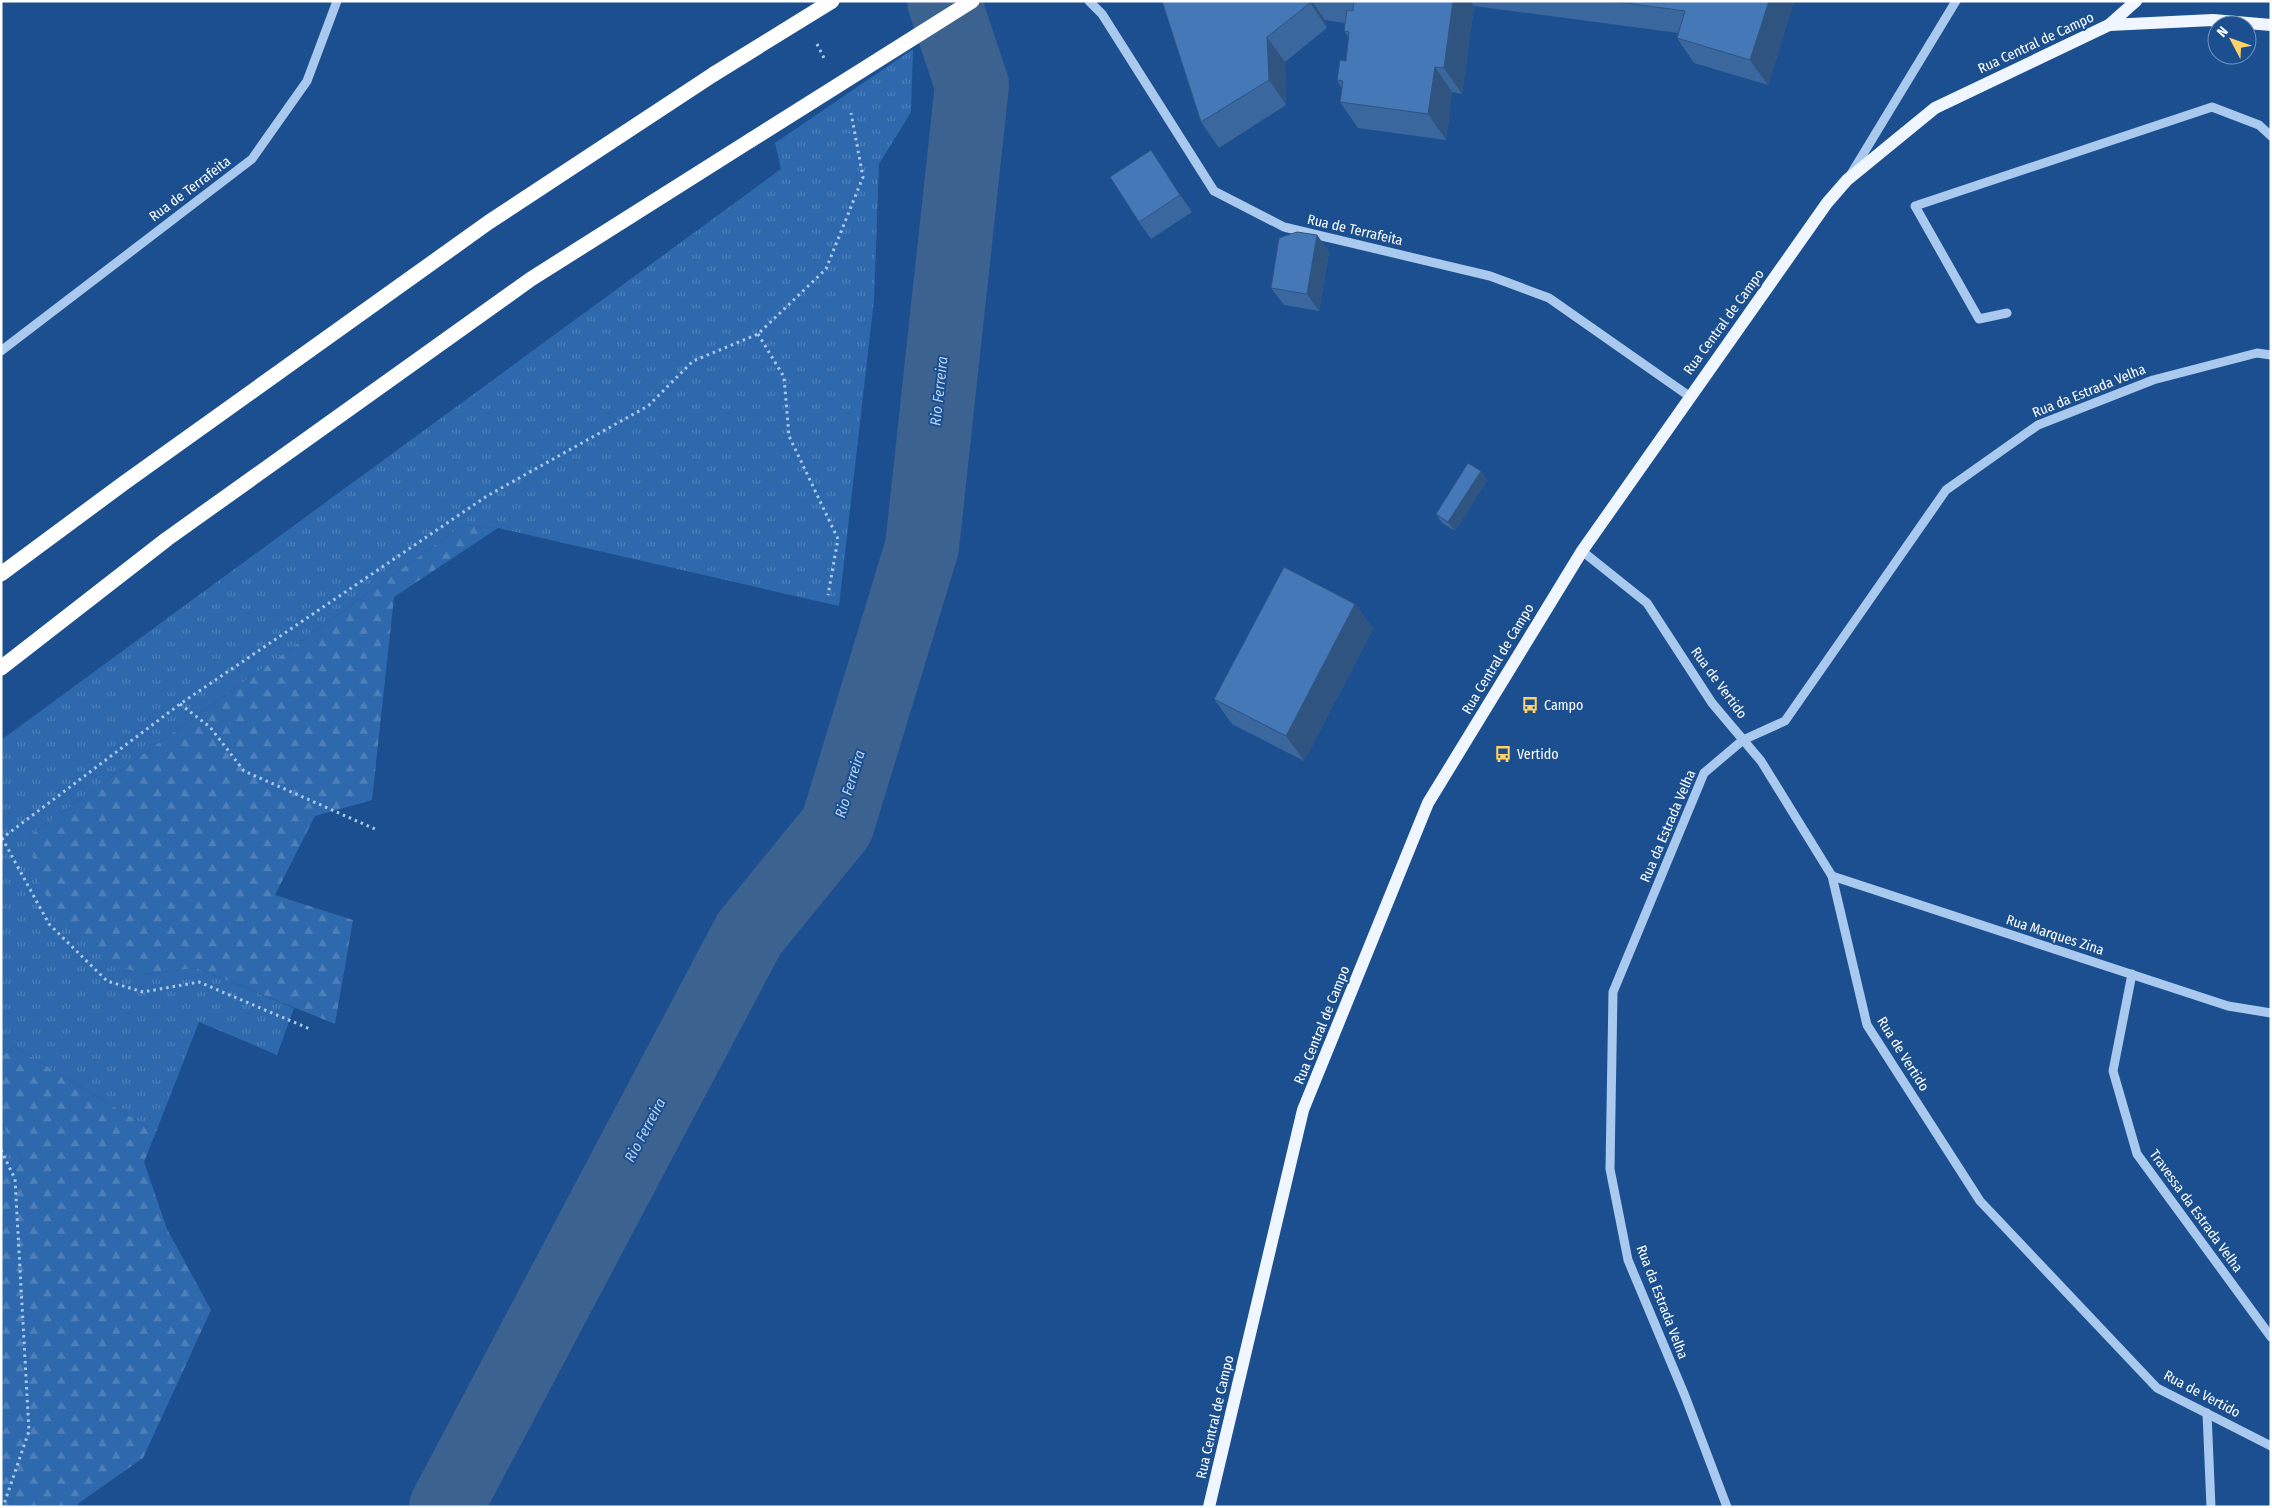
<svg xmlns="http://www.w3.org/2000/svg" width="2272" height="1508" font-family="'Fira Sans Condensed',sans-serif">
  <defs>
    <pattern id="grass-tufts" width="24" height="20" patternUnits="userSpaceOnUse" patternTransform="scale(1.25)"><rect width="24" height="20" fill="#2e69ad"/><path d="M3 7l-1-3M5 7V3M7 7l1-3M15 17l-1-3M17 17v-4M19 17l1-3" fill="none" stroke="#4d80b9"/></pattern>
    <pattern id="forest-firs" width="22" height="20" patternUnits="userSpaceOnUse" patternTransform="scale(1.25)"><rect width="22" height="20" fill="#2e69ad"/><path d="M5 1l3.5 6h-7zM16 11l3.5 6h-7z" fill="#4d80b9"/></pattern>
  </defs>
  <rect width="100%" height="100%" fill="#1b4f8f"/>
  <g fill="url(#grass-tufts)">
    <path d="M 913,49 L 911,112 L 879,164 L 874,300 L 839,606 L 498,528 L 463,525 L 29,836 L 145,974 L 197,968 L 294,1008 L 277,1055 L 199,1022 L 156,1132 L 13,1046 L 1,1058 L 1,740 L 781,169 L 775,143 Z"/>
    <path d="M 1,1122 L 23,1160 L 1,1183 Z"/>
  </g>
  <g fill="url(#forest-firs)">
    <path d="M 463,525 L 498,528 L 394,597 L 372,800 L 315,816 L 275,895 L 353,920 L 335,1024 L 197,968 L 145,974 L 117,966 L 67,922 L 40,887 L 29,836 Z"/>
    <path d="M 13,1046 L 156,1132 L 144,1162 L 167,1229 L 211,1310 L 143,1458 L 79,1503 L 77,1507 L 1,1507 L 1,1183 L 23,1160 L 1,1122 L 1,1058 Z"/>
  </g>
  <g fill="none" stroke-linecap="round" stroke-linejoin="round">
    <path stroke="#3c6290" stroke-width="74" d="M 446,1507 L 749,934 L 837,826 L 922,547 L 972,85 L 944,1"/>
    <g stroke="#a9c9ee" stroke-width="3" stroke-dasharray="2.5 4" stroke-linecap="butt">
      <path d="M 817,44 L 825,60"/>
      <path d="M 758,334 L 784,377 L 789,436 L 838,539 L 828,595"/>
      <path d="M 180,704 L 210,727 L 244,771 L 375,829"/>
      <path d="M 2,838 L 49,924 L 107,981 L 143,992 L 199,982 L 310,1029"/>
      <path d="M 1,839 L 180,704 L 487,496 L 648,406 L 693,361 L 758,334 L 826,269 L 863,177 L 851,113"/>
      <path d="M 1,1150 L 15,1179 L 29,1431 L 3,1507"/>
    </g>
    <g stroke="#a9c9ee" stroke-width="9">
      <path d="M 1089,1 L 1102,14 L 1214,191 L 1284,227 L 1490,276 L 1549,298 L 1689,396"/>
      <path d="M 1851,174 L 1956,1"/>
      <path d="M 2007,313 L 1979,319 L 1915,206 L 2212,107 L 2259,125 L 2271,136"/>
      <path d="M 1,351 L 252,159 L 307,81 L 337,1"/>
      <path d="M 1582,551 L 1647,603 L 1712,703 L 1761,761 L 1832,876 L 1867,1025 L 1980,1201 L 2157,1388 L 2271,1446"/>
      <path d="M 1832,876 L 2228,1006 L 2271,1013"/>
      <path d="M 2132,974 L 2113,1071 L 2137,1154 L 2271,1337"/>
      <path d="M 2207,1413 L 2211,1507"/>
      <path d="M 1727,1507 L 1685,1396 L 1628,1260 L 1610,1169 L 1613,992 L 1704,773 L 1743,740 L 1785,721 L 1946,490 L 2038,425 L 2153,380 L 2257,353 L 2271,355"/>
    </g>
    <g stroke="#f0f6ff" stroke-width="12">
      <path d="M 2109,25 L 2213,20 L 2271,25"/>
      <path d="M 1209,1507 L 1303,1110 L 1428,803 L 1582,551 L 1827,203 L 1847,180 L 1935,108 L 2109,25 L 2136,1"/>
    </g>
    <g stroke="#fff" stroke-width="15">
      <path d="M 1,574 L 124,483 L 489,222 L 714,74"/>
      <path d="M 1,668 L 167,539 L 531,279 L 751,140"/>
    </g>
    <g stroke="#fff" stroke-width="15">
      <path d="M 714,74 L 832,1"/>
      <path d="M 751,140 L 972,1"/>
    </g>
  </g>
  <g fill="#3a679d">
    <path d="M 1162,1 L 1794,1 L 1768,85 L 1694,63 L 1677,38 L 1678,33 L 1474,6 L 1462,94 L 1452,92 L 1446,140 L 1358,128 L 1340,102 L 1342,88 L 1337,80 L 1346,61 L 1349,38 L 1344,31 L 1345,23 L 1325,20 L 1327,28 L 1285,62 L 1286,105 L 1219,148 L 1201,122 Z"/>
    <path d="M 1151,150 L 1192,212 L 1151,239 L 1139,222 Z"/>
    <path d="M 1317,235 L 1329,252 L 1319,311 L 1284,305 L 1271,288 Z"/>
    <path d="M 1481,471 L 1487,480 L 1455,531 L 1442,523 L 1436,514 Z"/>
    <path d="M 1355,604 L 1373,629 L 1304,761 L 1232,724 L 1214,699 Z"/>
  </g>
  <g fill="#305480">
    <path d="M 1309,1 L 1312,1 L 1325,20 L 1327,28 Z"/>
    <path d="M 1453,1 L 1471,1 L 1474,6 L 1462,94 L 1444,68 Z"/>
    <path d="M 1769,1 L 1794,1 L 1768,85 L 1750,60 Z"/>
    <path d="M 1267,37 L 1285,62 L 1286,105 L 1269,80 Z"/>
    <path d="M 1435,67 L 1452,92 L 1446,140 L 1428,114 Z"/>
    <path d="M 1151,150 L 1163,168 L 1192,212 L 1180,195 Z"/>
    <path d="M 1317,235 L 1329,252 L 1319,311 L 1307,294 Z"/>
    <path d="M 1481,471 L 1487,480 L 1455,531 L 1448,522 Z"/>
    <path d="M 1355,604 L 1373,629 L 1304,761 L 1286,736 Z"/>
  </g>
  <g fill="#4478b7" stroke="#305480">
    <path d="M 1162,1 L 1309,1 L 1310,3 L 1267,37 L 1269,80 L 1201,122 Z"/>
    <path d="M 1354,1 L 1453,1 L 1444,68 L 1435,67 L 1428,114 L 1340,102 L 1343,81 L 1337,80 L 1340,60 L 1346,61 L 1349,32 L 1344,31 L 1347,10 L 1353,11 Z"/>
    <path d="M 1611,1 L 1769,1 L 1750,60 L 1677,38 L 1685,11 Z"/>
    <path d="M 1151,150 L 1180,195 L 1139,222 L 1110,177 Z"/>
    <path d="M 1297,232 L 1317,235 L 1307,294 L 1271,288 L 1279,238 Z"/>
    <path d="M 1468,463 L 1481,471 L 1448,522 L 1436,514 Z"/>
    <path d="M 1284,567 L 1355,604 L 1286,736 L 1214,699 Z"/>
  </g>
  <defs>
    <g id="bus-bare" transform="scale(1.35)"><path d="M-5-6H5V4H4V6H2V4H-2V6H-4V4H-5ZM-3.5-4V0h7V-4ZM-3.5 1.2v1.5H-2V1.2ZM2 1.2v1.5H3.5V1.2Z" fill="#ffd166" stroke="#1b4f8f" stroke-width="2.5" paint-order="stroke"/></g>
  </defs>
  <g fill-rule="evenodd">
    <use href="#bus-bare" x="1530" y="705"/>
    <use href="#bus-bare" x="1503" y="754"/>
  </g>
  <g text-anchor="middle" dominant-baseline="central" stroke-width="4" stroke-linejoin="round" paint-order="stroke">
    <g font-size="14" fill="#fff" stroke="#1b4f8f">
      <text transform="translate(2036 43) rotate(-25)">Rua Central de Campo</text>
      <text transform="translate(190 189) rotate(-37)">Rua de Terrafeita</text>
      <text transform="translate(1355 230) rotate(13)">Rua de Terrafeita</text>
      <text transform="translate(1724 322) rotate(-54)">Rua Central de Campo</text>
      <text transform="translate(2089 391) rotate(-22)">Rua da Estrada Velha</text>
      <text transform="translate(1498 659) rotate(-59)">Rua Central de Campo</text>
      <text transform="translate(1719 683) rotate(54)">Rua de Vertido</text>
      <text transform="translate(1668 826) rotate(-67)">Rua da Estrada Velha</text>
      <text transform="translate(2055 935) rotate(18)">Rua Marques Zina</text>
      <text transform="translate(1322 1025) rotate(-68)">Rua Central de Campo</text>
      <text transform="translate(1903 1054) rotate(58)">Rua de Vertido</text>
      <text transform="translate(2196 1211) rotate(54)">Travessa da Estrada Velha</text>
      <text transform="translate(1662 1302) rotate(69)">Rua da Estrada Velha</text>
      <text transform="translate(2202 1394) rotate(28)">Rua de Vertido</text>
      <text transform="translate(1215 1417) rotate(-77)">Rua Central de Campo</text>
    </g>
    <g font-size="14" fill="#fff" stroke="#1b4f8f" text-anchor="start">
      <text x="1544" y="705">Campo</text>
      <text x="1517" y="754">Vertido</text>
    </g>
    <g font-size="15" font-style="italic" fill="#b5d3f5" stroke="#1b4f8f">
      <text transform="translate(939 391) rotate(-84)">Rio Ferreira</text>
      <text transform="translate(850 784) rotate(-73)">Rio Ferreira</text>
      <text transform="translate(645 1130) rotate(-62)">Rio Ferreira</text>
    </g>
  </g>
  <rect width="2272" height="1508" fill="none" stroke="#ffffff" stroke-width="5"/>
  <g transform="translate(2232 40) rotate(311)"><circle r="24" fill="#1b4f8f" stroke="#7695bc"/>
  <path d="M0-4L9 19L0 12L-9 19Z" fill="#ffd166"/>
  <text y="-8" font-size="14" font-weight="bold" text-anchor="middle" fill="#ffffff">N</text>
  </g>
</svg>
